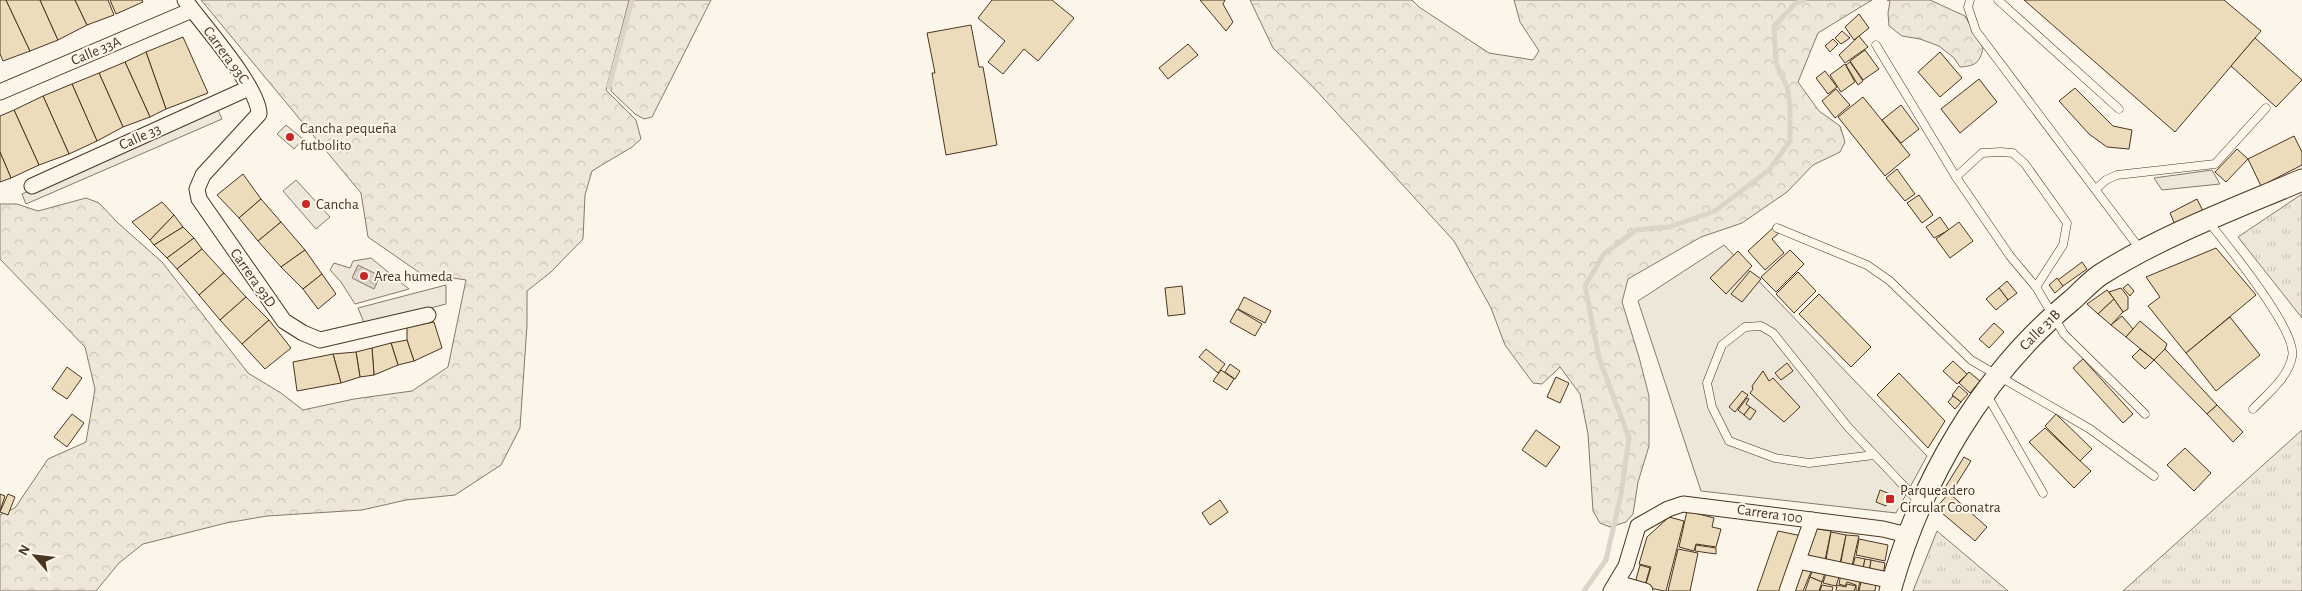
<svg xmlns="http://www.w3.org/2000/svg" width="2302" height="591" font-family="'Alegreya Sans',sans-serif">
  <defs>
    <pattern id="grass-tufts" width="24" height="20" patternUnits="userSpaceOnUse" patternTransform="scale(1.25)"><rect width="24" height="20" fill="#ede6d9"/><path d="M3 7l-1-3M5 7V3M7 7l1-3M15 17l-1-3M17 17v-4M19 17l1-3" fill="none" stroke="#cdc6ba"/></pattern>
    <pattern id="forest-crowns" width="20" height="18" patternUnits="userSpaceOnUse" patternTransform="scale(1.25)"><rect width="20" height="18" fill="#ede6d9"/><path d="M2 6a3 3 0 1 1 6 0M12 15a3 3 0 1 1 6 0" fill="none" stroke="#cdc6ba"/></pattern>
    <pattern id="water-waves" width="16" height="10" patternUnits="userSpaceOnUse" patternTransform="scale(1.25)"><rect width="16" height="10" fill="#dcd4c6"/><path d="M0 5q4-4 8 0t8 0" fill="none" stroke="#beb7aa"/></pattern>
  </defs>
  <rect width="100%" height="100%" fill="#fbf6e9"/>
  <g fill="url(#grass-tufts)" stroke="#887966">
    <path d="M 2302,194 L 2302,318 L 2238,237 Z"/>
    <path d="M 2302,430 L 2302,591 L 2123,591 Z"/>
    <path d="M 1937,531 L 2008,591 L 1913,591 Z"/>
  </g>
  <g fill="url(#forest-crowns)" stroke="#887966">
    <path d="M 201,0 L 629,0 L 606,90 L 636,120 L 641,139 L 632,147 L 592,171 L 585,195 L 583,239 L 551,272 L 527,291 L 527,325 L 520,428 L 501,465 L 455,495 L 406,500 L 362,510 L 267,516 L 226,523 L 143,544 L 119,563 L 96,591 L 0,591 L 0,515 L 15,508 L 48,459 L 86,442 L 95,389 L 85,347 L 0,259 L 0,204 L 17,204 L 38,211 L 86,198 L 99,203 L 118,223 L 162,262 L 248,373 L 281,393 L 303,410 L 354,399 L 412,391 L 448,367 L 466,280 L 420,273 L 368,237 L 361,193 Z"/>
    <path d="M 630,0 L 711,0 L 652,117 L 644,119 L 635,114 L 611,91 L 612,70 Z"/>
    <path d="M 1250,0 L 1412,0 L 1419,7 L 1489,53 L 1533,60 L 1539,51 L 1520,22 L 1514,0 L 1872,0 L 1818,33 L 1798,82 L 1819,111 L 1840,126 L 1845,142 L 1840,152 L 1813,165 L 1787,192 L 1742,223 L 1701,237 L 1628,279 L 1622,302 L 1639,357 L 1649,396 L 1649,446 L 1638,482 L 1633,514 L 1626,522 L 1610,527 L 1600,523 L 1593,511 L 1588,434 L 1580,394 L 1560,367 L 1542,384 L 1533,383 L 1505,345 L 1491,308 L 1454,241 L 1313,87 L 1273,48 Z"/>
    <path d="M 1887,0 L 1930,0 L 1965,16 L 1983,48 C 1980,63 1975,66 1960,67 L 1954,58 L 1939,46 L 1920,39 L 1902,36 L 1889,26 L 1888,13 L 1890,1 Z"/>
  </g>
  <g fill="#ede6d9" stroke="#887966">
    <path d="M 286,125 L 303,139 L 294,149 L 277,134 Z"/>
    <path d="M 296,180 L 330,217 L 316,229 L 283,191 Z"/>
    <path d="M 371,258 L 409,289 L 355,304 L 341,282 L 330,270 L 334,263 L 350,268 L 353,261 Z"/>
  </g>
  <g fill="#ede7d9" stroke="#887966">
    <path d="M 217,108 L 222,119 L 26,204 L 22,194 Z"/>
    <path d="M 2212,170 L 2220,184 L 2162,190 L 2154,178 Z"/>
    <path d="M 1724,245 L 1927,456 L 1896,513 L 1701,491 L 1638,301 Z"/>
    <path d="M 446,285 L 446,304 L 365,325 L 358,308 Z"/>
  </g>
  <path fill="url(#water-waves)" stroke="#887966" d="M 358,265 L 380,276 L 374,289 L 352,278 Z"/>
  <g fill="none" stroke-linecap="round" stroke-linejoin="round">
    <g stroke="#dcd4c6" stroke-width="5">
      <path d="M 609,87 L 632,0"/>
      <path d="M 1584,591 L 1606,560 L 1621,494 L 1629,438 L 1599,358 L 1585,286 L 1604,254 L 1636,230 L 1669,227 L 1715,211 L 1769,170 L 1790,141 L 1790,106 L 1787,87 L 1776,63 L 1774,26 L 1795,4 L 1804,0"/>
    </g>
  </g>
  <g fill="#ecdcbc" stroke="#4a3520">
    <path d="M 0,0 L 6,0 L 30,51 L 3,61 L 0,54 Z"/>
    <path d="M 6,0 L 40,0 L 58,40 L 30,51 Z"/>
    <path d="M 40,0 L 75,0 L 87,25 L 58,40 Z"/>
    <path d="M 75,0 L 108,0 L 114,15 L 87,25 Z"/>
    <path d="M 110,0 L 142,0 L 143,2 L 116,14 Z"/>
    <path d="M 992,0 L 1052,0 L 1074,18 L 1038,61 L 1024,49 L 1003,74 L 988,62 L 1005,41 L 978,18 Z"/>
    <path d="M 1200,0 L 1225,0 L 1223,4 L 1233,22 L 1226,31 Z"/>
    <path d="M 2024,0 L 2224,0 L 2261,31 L 2175,132 Z"/>
    <path d="M 1859,14 L 1869,28 L 1854,40 L 1845,27 Z"/>
    <path d="M 971,25 L 979,67 L 983,67 L 997,145 L 946,155 L 932,73 L 935,73 L 927,33 Z"/>
    <path d="M 1842,31 L 1850,38 L 1841,44 L 1835,38 Z"/>
    <path d="M 1859,36 L 1868,47 L 1845,63 L 1839,55 Z"/>
    <path d="M 183,37 L 208,93 L 166,109 L 146,52 Z"/>
    <path d="M 2255,38 L 2302,80 L 2276,107 L 2231,66 Z"/>
    <path d="M 1833,39 L 1838,44 L 1830,52 L 1825,46 Z"/>
    <path d="M 1188,44 L 1198,55 L 1168,79 L 1159,68 Z"/>
    <path d="M 1865,50 L 1879,69 L 1863,80 L 1850,61 Z"/>
    <path d="M 146,52 L 166,109 L 150,117 L 125,62 Z"/>
    <path d="M 1940,52 L 1962,78 L 1940,97 L 1918,72 Z"/>
    <path d="M 125,62 L 150,117 L 123,127 L 99,73 Z"/>
    <path d="M 1850,62 L 1863,81 L 1858,85 L 1846,65 Z"/>
    <path d="M 1845,64 L 1855,82 L 1841,92 L 1830,75 Z"/>
    <path d="M 1825,71 L 1837,87 L 1828,94 L 1816,78 Z"/>
    <path d="M 99,73 L 123,127 L 97,141 L 72,84 Z"/>
    <path d="M 1979,79 L 1997,102 L 1960,133 L 1941,109 Z"/>
    <path d="M 72,84 L 97,141 L 69,154 L 43,96 Z"/>
    <path d="M 2075,88 L 2113,126 L 2132,130 L 2129,149 L 2107,147 L 2089,134 L 2059,101 Z"/>
    <path d="M 1836,89 L 1850,105 L 1835,118 L 1822,101 Z"/>
    <path d="M 43,96 L 69,154 L 39,165 L 14,110 Z"/>
    <path d="M 1863,97 L 1910,155 L 1885,176 L 1838,117 Z"/>
    <path d="M 1901,105 L 1919,129 L 1901,143 L 1882,120 Z"/>
    <path d="M 14,110 L 39,165 L 11,178 L 0,152 L 0,116 Z"/>
    <path d="M 2294,136 L 2302,152 L 2302,165 L 2261,186 L 2248,159 Z"/>
    <path d="M 2237,149 L 2248,159 L 2226,182 L 2215,172 Z"/>
    <path d="M 0,152 L 11,178 L 0,182 Z"/>
    <path d="M 1897,169 L 1915,194 L 1905,201 L 1886,178 Z"/>
    <path d="M 243,174 L 261,199 L 239,218 L 217,195 Z"/>
    <path d="M 1919,195 L 1933,215 L 1922,223 L 1907,203 Z"/>
    <path d="M 261,199 L 281,222 L 258,241 L 239,218 Z"/>
    <path d="M 2197,199 L 2204,213 L 2176,227 L 2170,213 Z"/>
    <path d="M 162,202 L 174,215 L 150,240 L 132,222 Z"/>
    <path d="M 174,215 L 183,227 L 154,245 L 150,240 Z"/>
    <path d="M 1940,217 L 1949,230 L 1934,238 L 1926,227 Z"/>
    <path d="M 281,222 L 305,250 L 281,267 L 258,241 Z"/>
    <path d="M 1959,222 L 1973,241 L 1950,258 L 1936,239 Z"/>
    <path d="M 183,227 L 194,238 L 167,258 L 154,245 Z"/>
    <path d="M 1774,227 L 1779,233 L 1772,239 L 1784,253 L 1765,270 L 1748,251 Z"/>
    <path d="M 194,238 L 202,249 L 177,269 L 167,258 Z"/>
    <path d="M 2216,248 L 2256,295 L 2186,353 L 2148,306 L 2160,297 L 2146,277 Z"/>
    <path d="M 202,249 L 224,273 L 199,295 L 177,269 Z"/>
    <path d="M 305,250 L 322,274 L 303,289 L 281,267 Z"/>
    <path d="M 1790,250 L 1804,264 L 1776,292 L 1761,277 Z"/>
    <path d="M 1738,251 L 1752,266 L 1726,294 L 1710,278 Z"/>
    <path d="M 2082,262 L 2087,269 L 2063,286 L 2058,280 Z"/>
    <path d="M 1750,271 L 1761,279 L 1742,302 L 1731,294 Z"/>
    <path d="M 1798,272 L 1816,291 L 1794,313 L 1776,294 Z"/>
    <path d="M 224,273 L 246,297 L 220,320 L 199,295 Z"/>
    <path d="M 322,274 L 336,294 L 318,309 L 303,289 Z"/>
    <path d="M 2057,278 L 2063,286 L 2055,293 L 2049,285 Z"/>
    <path d="M 2007,281 L 2017,293 L 2008,300 L 1999,288 Z"/>
    <path d="M 2128,284 L 2134,291 L 2130,296 L 2123,288 Z"/>
    <path d="M 1182,286 L 1185,314 L 1168,316 L 1165,288 Z"/>
    <path d="M 1999,288 L 2008,300 L 1996,310 L 1986,299 Z"/>
    <path d="M 2121,288 L 2128,297 L 2128,309 L 2123,312 L 2109,292 Z"/>
    <path d="M 2107,290 L 2114,299 L 2098,314 L 2087,304 Z"/>
    <path d="M 1819,294 L 1871,347 L 1851,367 L 1799,314 Z"/>
    <path d="M 246,297 L 269,320 L 242,344 L 220,320 Z"/>
    <path d="M 1244,297 L 1271,311 L 1265,323 L 1238,309 Z"/>
    <path d="M 2114,299 L 2123,312 L 2111,325 L 2098,314 Z"/>
    <path d="M 1237,309 L 1262,324 L 1255,336 L 1230,322 Z"/>
    <path d="M 2122,316 L 2133,329 L 2126,337 L 2111,325 Z"/>
    <path d="M 2230,317 L 2260,355 L 2216,391 L 2186,353 Z"/>
    <path d="M 269,320 L 291,348 L 265,369 L 242,344 Z"/>
    <path d="M 2140,321 L 2167,344 L 2165,349 L 2154,360 L 2126,337 Z"/>
    <path d="M 434,322 L 442,348 L 414,361 L 407,340 L 407,327 Z"/>
    <path d="M 1994,323 L 2004,332 L 1989,348 L 1979,339 Z"/>
    <path d="M 407,340 L 414,361 L 398,365 L 391,343 Z"/>
    <path d="M 391,343 L 398,365 L 374,375 L 372,348 Z"/>
    <path d="M 372,348 L 374,375 L 360,377 L 356,352 Z"/>
    <path d="M 1206,349 L 1225,364 L 1218,373 L 1199,357 Z"/>
    <path d="M 2140,349 L 2154,360 L 2145,369 L 2132,357 Z"/>
    <path d="M 2165,349 L 2217,405 L 2207,414 L 2154,360 Z"/>
    <path d="M 356,352 L 360,377 L 341,383 L 333,354 Z"/>
    <path d="M 333,354 L 341,383 L 297,391 L 293,362 Z"/>
    <path d="M 2083,359 L 2133,414 L 2123,423 L 2073,368 Z"/>
    <path d="M 1953,361 L 1967,374 L 1957,384 L 1943,371 Z"/>
    <path d="M 1787,363 L 1793,371 L 1781,380 L 1775,373 Z"/>
    <path d="M 1230,364 L 1240,371 L 1235,379 L 1225,372 Z"/>
    <path d="M 67,367 L 82,378 L 67,399 L 52,389 Z"/>
    <path d="M 1221,370 L 1234,379 L 1227,390 L 1213,381 Z"/>
    <path d="M 1763,371 L 1769,381 L 1773,378 L 1800,407 L 1784,422 L 1750,393 L 1753,389 L 1752,386 Z"/>
    <path d="M 1969,372 L 1980,381 L 1970,393 L 1959,383 Z"/>
    <path d="M 1899,373 L 1945,421 L 1928,448 L 1877,395 Z"/>
    <path d="M 1556,377 L 1569,383 L 1560,403 L 1547,397 Z"/>
    <path d="M 1959,386 L 1968,394 L 1961,402 L 1952,395 Z"/>
    <path d="M 1742,391 L 1748,395 L 1735,412 L 1729,407 Z"/>
    <path d="M 1953,396 L 1961,402 L 1955,409 L 1948,402 Z"/>
    <path d="M 1747,398 L 1749,399 L 1746,404 L 1750,407 L 1744,415 L 1738,410 Z"/>
    <path d="M 2217,405 L 2243,432 L 2233,442 L 2207,414 Z"/>
    <path d="M 1750,407 L 1756,411 L 1750,420 L 1744,415 Z"/>
    <path d="M 72,414 L 84,423 L 67,447 L 54,437 Z"/>
    <path d="M 2056,414 L 2092,449 L 2080,461 L 2045,426 Z"/>
    <path d="M 2045,428 L 2091,471 L 2074,488 L 2029,442 Z"/>
    <path d="M 1536,430 L 1560,447 L 1546,467 L 1522,450 Z"/>
    <path d="M 2185,448 L 2211,473 L 2194,491 L 2167,465 Z"/>
    <path d="M 1964,457 L 1971,461 L 1951,493 L 1944,489 Z"/>
    <path d="M 1880,490 L 1890,494 L 1886,506 L 1876,502 Z"/>
    <path d="M 1949,493 L 1987,527 L 1975,541 L 1936,508 Z"/>
    <path d="M 0,494 L 5,496 L 0,511 Z"/>
    <path d="M 8,494 L 15,497 L 8,515 L 0,512 Z"/>
    <path d="M 1220,500 L 1228,512 L 1210,525 L 1202,513 Z"/>
    <path d="M 1687,511 L 1714,518 L 1712,527 L 1721,529 L 1716,547 L 1696,544 L 1694,551 L 1679,547 Z"/>
    <path d="M 1669,517 L 1684,521 L 1666,591 L 1664,591 L 1645,587 L 1651,567 L 1639,564 L 1647,537 Z"/>
    <path d="M 1811,528 L 1831,531 L 1824,565 L 1802,560 Z"/>
    <path d="M 1778,531 L 1802,536 L 1781,591 L 1757,591 Z"/>
    <path d="M 1831,532 L 1846,535 L 1839,568 L 1825,565 Z"/>
    <path d="M 1846,535 L 1859,536 L 1851,570 L 1840,567 Z"/>
    <path d="M 1859,539 L 1888,545 L 1885,561 L 1856,555 Z"/>
    <path d="M 1696,545 L 1716,548 L 1716,554 L 1695,551 Z"/>
    <path d="M 1678,549 L 1698,553 L 1690,591 L 1668,591 Z"/>
    <path d="M 1855,557 L 1865,559 L 1862,573 L 1852,571 Z"/>
    <path d="M 1865,559 L 1871,560 L 1869,574 L 1862,573 Z"/>
    <path d="M 1871,560 L 1885,563 L 1883,576 L 1869,574 Z"/>
    <path d="M 1799,562 L 1813,567 L 1803,591 L 1794,591 Z"/>
    <path d="M 1640,565 L 1650,568 L 1645,585 L 1635,583 Z"/>
    <path d="M 1814,567 L 1826,570 L 1822,582 L 1810,577 Z"/>
    <path d="M 1827,570 L 1840,574 L 1836,586 L 1823,583 Z"/>
    <path d="M 1841,574 L 1860,581 L 1858,591 L 1856,591 L 1856,585 L 1847,582 L 1845,586 L 1839,584 Z"/>
    <path d="M 1810,577 L 1822,582 L 1819,591 L 1805,591 Z"/>
    <path d="M 1861,582 L 1876,585 L 1875,591 L 1859,591 Z"/>
    <path d="M 1847,584 L 1856,586 L 1854,591 L 1836,591 L 1837,585 L 1846,587 Z"/>
    <path d="M 1822,585 L 1833,587 L 1832,591 L 1820,591 Z"/>
  </g>
  <g fill="none" stroke-linecap="round" stroke-linejoin="round">
    <g stroke="#4a3520" stroke-width="9">
      <g id="lane">
        <path d="M 1970,0 L 1968,7 L 1976,31 L 2140,249"/>
        <path d="M 1998,0 L 2119,109"/>
        <path d="M 1876,45 L 1956,177 L 2010,256 L 2036,287 L 2064,334 L 2145,414"/>
        <path d="M 1956,177 L 1982,153 L 2001,152 L 2013,153 L 2025,164 L 2067,223 L 2063,245 L 2036,287"/>
        <path d="M 2096,189 L 2106,180 L 2117,175 L 2215,164 L 2266,108"/>
        <path d="M 2208,221 C 2226,244 2299,332 2292,357 C 2288,378 2267,394 2253,409"/>
        <path d="M 1777,228 L 1867,265 L 1890,281 L 1971,360 L 2090,429 L 2154,476"/>
        <path d="M 1987,395 L 2043,493"/>
        <path d="M 1874,455 L 1809,463 L 1775,458 L 1729,441 L 1712,407 L 1707,383 L 1722,345 L 1745,327 L 1761,326 L 1773,333 L 1848,427 L 1919,502"/>
      </g>
    </g>
    <g stroke="#4a3520" stroke-width="17">
      <g id="street">
        <path d="M 185,0 C 202,24 259,87 259,114 L 203,175 L 197,189 L 199,199 L 284,321 L 303,333 L 320,340 L 428,315"/>
        <path d="M 0,92 L 192,10"/>
        <path d="M 32,186 L 249,88"/>
        <path d="M 1798,561 L 1893,581"/>
        <path d="M 1617,583 L 1645,591"/>
        <path d="M 1611,591 L 1626,566 L 1638,526 L 1668,509 L 1683,504 L 1883,529 L 1907,535"/>
        <path d="M 1787,591 L 1812,520"/>
      </g>
    </g>
    <g stroke="#4a3520" stroke-width="23">
      <path id="secondary" d="M 1890,591 C 1921,480 1982,374 2072,300 C 2081,292 2090,282 2100,275 C 2163,235 2234,209 2302,180"/>
    </g>
    <use href="#lane" stroke="#fbf6e9" stroke-width="8"/>
    <use href="#street" stroke="#fbf6e9" stroke-width="15"/>
    <use href="#secondary" stroke="#fbf6e9" stroke-width="21"/>
  </g>
  <g fill="#c62828" stroke="#fbf6e9" stroke-width="2">
    <circle cx="290" cy="137" r="5"/>
    <circle cx="306" cy="204" r="5"/>
    <circle cx="364" cy="276" r="5"/>
    <rect x="1885" y="494" width="10" height="10" rx="2.5"/>
  </g>
  <g text-anchor="middle" dominant-baseline="central" stroke-width="4" stroke-linejoin="round" paint-order="stroke">
    <g font-size="15" fill="#4a3520" stroke="#fbf6e9">
      <text transform="translate(96 51) rotate(-23)">Calle 33A</text>
      <text transform="translate(226 55) rotate(54)">Carrera 93C</text>
      <text transform="translate(140 137) rotate(-24)">Calle 33</text>
      <text transform="translate(253 278) rotate(55)">Carrera 93D</text>
      <text transform="translate(2040 330) rotate(-45)">Calle 31B</text>
      <text transform="translate(1770 514) rotate(8)">Carrera 100</text>
    </g>
    <g font-size="15" fill="#4a3520" stroke="#fbf6e9" text-anchor="start">
      <text x="300" y="128">Cancha pequeña<tspan x="300" dy="17">futbolito</tspan></text>
      <text x="316" y="204">Cancha</text>
      <text x="374" y="276">Area humeda</text>
      <text x="1900" y="490">Parqueadero<tspan x="1900" dy="17">Circular Coonatra</tspan></text>
    </g>
  </g>
  <g transform="translate(35 556) rotate(298)" stroke="#fbf6e9" stroke-width="4" paint-order="stroke">
  <path d="M0-4L9 19L0 12L-9 19Z" fill="#4a3520"/>
  <text y="-8" font-size="14" font-weight="bold" text-anchor="middle" fill="#4a3520">N</text>
  </g>
</svg>
